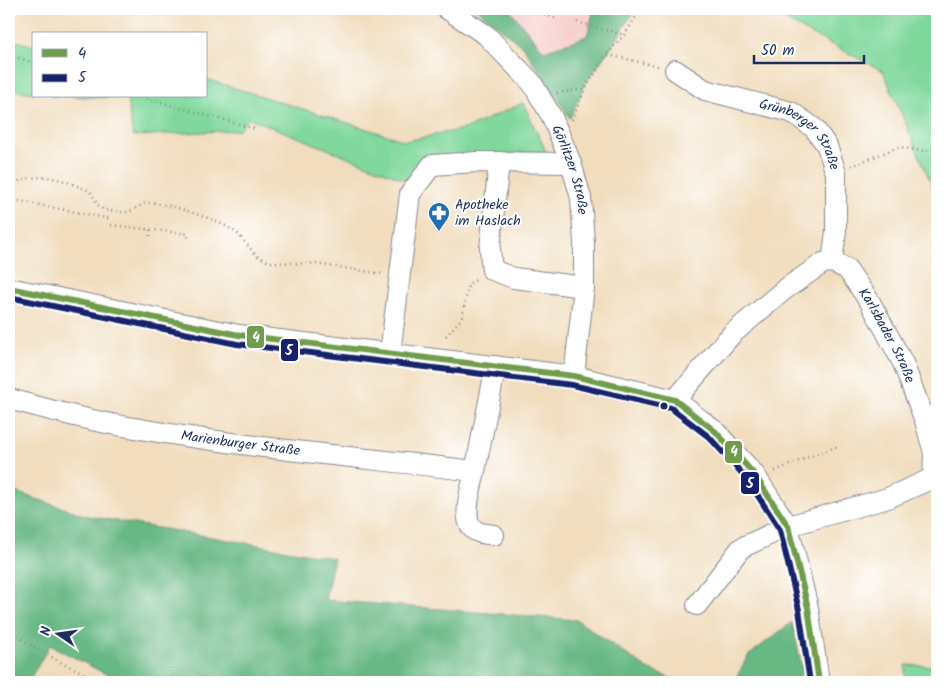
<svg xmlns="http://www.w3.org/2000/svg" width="946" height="691" font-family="Kalam,sans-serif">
  <rect width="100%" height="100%" fill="#fff"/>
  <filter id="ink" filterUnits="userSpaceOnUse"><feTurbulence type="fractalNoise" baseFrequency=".02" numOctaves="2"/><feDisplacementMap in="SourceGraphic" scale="10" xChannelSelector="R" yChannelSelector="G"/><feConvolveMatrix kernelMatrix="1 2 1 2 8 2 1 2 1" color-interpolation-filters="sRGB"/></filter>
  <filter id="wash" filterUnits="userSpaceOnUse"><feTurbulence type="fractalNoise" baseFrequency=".0096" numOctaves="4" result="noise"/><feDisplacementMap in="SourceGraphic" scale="20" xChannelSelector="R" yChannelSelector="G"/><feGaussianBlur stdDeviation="1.12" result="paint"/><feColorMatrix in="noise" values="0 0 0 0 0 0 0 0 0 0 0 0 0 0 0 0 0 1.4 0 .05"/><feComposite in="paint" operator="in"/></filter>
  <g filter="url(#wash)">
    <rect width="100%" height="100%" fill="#f1ddbe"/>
    <path fill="#f7d0ce" d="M 509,9 L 594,9 L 587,36 L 543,51 Z"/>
    <g fill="#80d89c" stroke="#4e847d">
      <path d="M 763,9 L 937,9 L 937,197 L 883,71 Z"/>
      <path d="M 9,39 L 34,46 L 34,93 L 15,90 L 12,68 L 9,67 Z"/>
      <path d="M 206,79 L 406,141 L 468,128 L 523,103 L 546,151 L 429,161 L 406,180 L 249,118 L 238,130 L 133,136 L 127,98 L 50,96 L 206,96 Z"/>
      <path d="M 906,665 L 937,666 L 937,682 L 905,682 Z"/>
    </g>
    <g fill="#68b884" stroke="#427471">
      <path d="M 477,9 L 509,9 L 544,51 L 587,36 L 594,9 L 635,9 L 617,39 L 585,84 L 570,118 L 524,48 Z"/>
      <path d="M 9,490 L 88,516 L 334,558 L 325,600 L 577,620 L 646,668 L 679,682 L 121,682 L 50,645 L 28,682 L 9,682 Z"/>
      <path d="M 792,622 L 805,682 L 734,682 L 748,656 Z"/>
    </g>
  </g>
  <g filter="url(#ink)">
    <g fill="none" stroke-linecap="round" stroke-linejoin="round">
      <g stroke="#86868e" stroke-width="22">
        <g id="minor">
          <path id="s1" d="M 447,9 L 486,35 L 532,83 L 552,117 L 571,163 L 581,198 L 584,243 L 584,287 L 574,376"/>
          <path id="s2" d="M 675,70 L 705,90 L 791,112 L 814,128 L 827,146 L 836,173 L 836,231 L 832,262"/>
          <path d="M 499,162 L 490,249 L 492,270 L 514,278 L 584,287"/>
          <path d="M 9,288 L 239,335 L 574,376 L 675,400 L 715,431 L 754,474 L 788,526 L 808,608 L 819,682"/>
          <path d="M 390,354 L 410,194 L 432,165 L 477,162 L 571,163"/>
          <path id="s3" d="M 9,399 C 47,409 84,420 123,426 C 239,447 358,457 475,471 L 496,366"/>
          <path id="s4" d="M 675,400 L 732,334 L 784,290 L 823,263 L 832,262 L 847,269 L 870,302 L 903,363 L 925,421 L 934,453 L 933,478 L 888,498 L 788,526 L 741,548 L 697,605"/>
          <path d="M 475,471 C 472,487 458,524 478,532 C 483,534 489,534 494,535"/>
        </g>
      </g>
      <g stroke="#86868e" stroke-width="2.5" stroke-dasharray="1 4" stroke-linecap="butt">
        <path d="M 520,9 L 555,18"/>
        <path d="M 577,22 L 624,35"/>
        <path d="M 9,55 L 34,63"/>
        <path d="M 608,55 L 658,66"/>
        <path d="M 557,93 L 585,89 L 607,54 L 624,35 L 641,9"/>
        <path d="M 137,96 L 256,129"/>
        <path d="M 572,120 L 585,89"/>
        <path d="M 851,166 L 899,147 L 922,151 L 937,149"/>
        <path d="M 9,183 C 17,182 24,179 32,178 C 52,174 72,184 90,191 L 98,205 L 104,210 L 117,212 L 129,212 L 145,203 L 154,203 L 175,207 L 211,219 L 226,226 L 237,233 L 256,255 L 269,262 L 316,264 L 384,274"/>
        <path d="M 9,199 L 111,219"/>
        <path d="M 111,225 L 188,234 L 188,241"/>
        <path d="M 150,230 L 150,239"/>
        <path d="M 446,336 L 462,318 L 468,287 L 471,282 L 479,279"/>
        <path d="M 775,471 L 809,457 L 838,446"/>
        <path d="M 9,631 L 58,661 L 102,682"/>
      </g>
      <use href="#minor" stroke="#fff" stroke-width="20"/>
      <g stroke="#fff" stroke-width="10">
        <path id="bus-1" d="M 9,288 L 239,335 L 574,376 L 675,400 L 715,431 L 754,474 L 788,526 L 808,608 L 819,682"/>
      </g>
      <g stroke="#fff" stroke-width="10">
        <path id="bus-2" d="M 9,297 L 237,344 L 572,385 L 671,408 L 709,437 L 747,479 L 780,530 L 799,610 L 810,682"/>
      </g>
      <use href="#bus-1" stroke="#709d4c" stroke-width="6"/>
      <use href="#bus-2" stroke="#15216a" stroke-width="6"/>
    </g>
  </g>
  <defs>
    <g id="pharmacy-pin" transform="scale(1.125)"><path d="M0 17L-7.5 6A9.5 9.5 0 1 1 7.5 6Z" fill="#1f6fb2" stroke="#fff"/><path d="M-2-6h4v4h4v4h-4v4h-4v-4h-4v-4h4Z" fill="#fff"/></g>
  </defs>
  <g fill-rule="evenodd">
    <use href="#pharmacy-pin" x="439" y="213"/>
  </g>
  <circle fill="#1b2f5e" stroke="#fff" stroke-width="2" cx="664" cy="406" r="4.5"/>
  <g text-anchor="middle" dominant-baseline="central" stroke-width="4" stroke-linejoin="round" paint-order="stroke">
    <g font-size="14" fill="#1b2f5e" stroke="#fff">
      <text stroke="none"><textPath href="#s2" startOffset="146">Grünberger Straße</textPath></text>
      <text stroke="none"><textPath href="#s1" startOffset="209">Görlitzer Straße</textPath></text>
      <text stroke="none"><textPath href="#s4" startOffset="306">Karlsbader Straße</textPath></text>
      <text stroke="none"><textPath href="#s3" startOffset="236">Marienburger Straße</textPath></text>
    </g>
    <g font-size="14" fill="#1b2f5e" stroke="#fff" text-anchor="start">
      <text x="455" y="205">Apotheke<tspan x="455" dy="16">im Haslach</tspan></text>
    </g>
  </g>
  <g stroke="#fff" stroke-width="2">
    <rect x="246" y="325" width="19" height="24" rx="5" fill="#709d4c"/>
    <rect x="280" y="338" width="19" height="24" rx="5" fill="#15216a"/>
    <rect x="724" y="440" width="19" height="24" rx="5" fill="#709d4c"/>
    <rect x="740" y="471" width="20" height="24" rx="5" fill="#15216a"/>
  </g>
  <g font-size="14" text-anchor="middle" font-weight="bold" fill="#fff">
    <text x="256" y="342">4</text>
    <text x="289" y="355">5</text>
    <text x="734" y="456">4</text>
    <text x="750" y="488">5</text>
  </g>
  <rect width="946" height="691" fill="none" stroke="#fff" stroke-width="30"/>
  <rect x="32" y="32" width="175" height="65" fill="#ffffff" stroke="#a4acbf"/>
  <rect x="42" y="49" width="25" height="8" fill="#709d4c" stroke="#a4acbf"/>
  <text x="78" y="58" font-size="15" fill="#1b2f5e">4</text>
  <rect x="42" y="74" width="25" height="8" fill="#15216a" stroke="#a4acbf"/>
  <text x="78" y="82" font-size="15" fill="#1b2f5e">5</text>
  <g transform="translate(58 634) rotate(283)" stroke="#ffffff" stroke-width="4" paint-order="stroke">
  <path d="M0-4L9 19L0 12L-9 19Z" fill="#1b2f5e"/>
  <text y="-8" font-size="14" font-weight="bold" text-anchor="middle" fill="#1b2f5e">N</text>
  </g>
  <path d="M754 55v8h110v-8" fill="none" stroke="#1b2f5e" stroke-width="2.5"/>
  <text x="761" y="55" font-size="15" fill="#1b2f5e" stroke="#ffffff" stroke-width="4" paint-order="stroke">50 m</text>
</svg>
